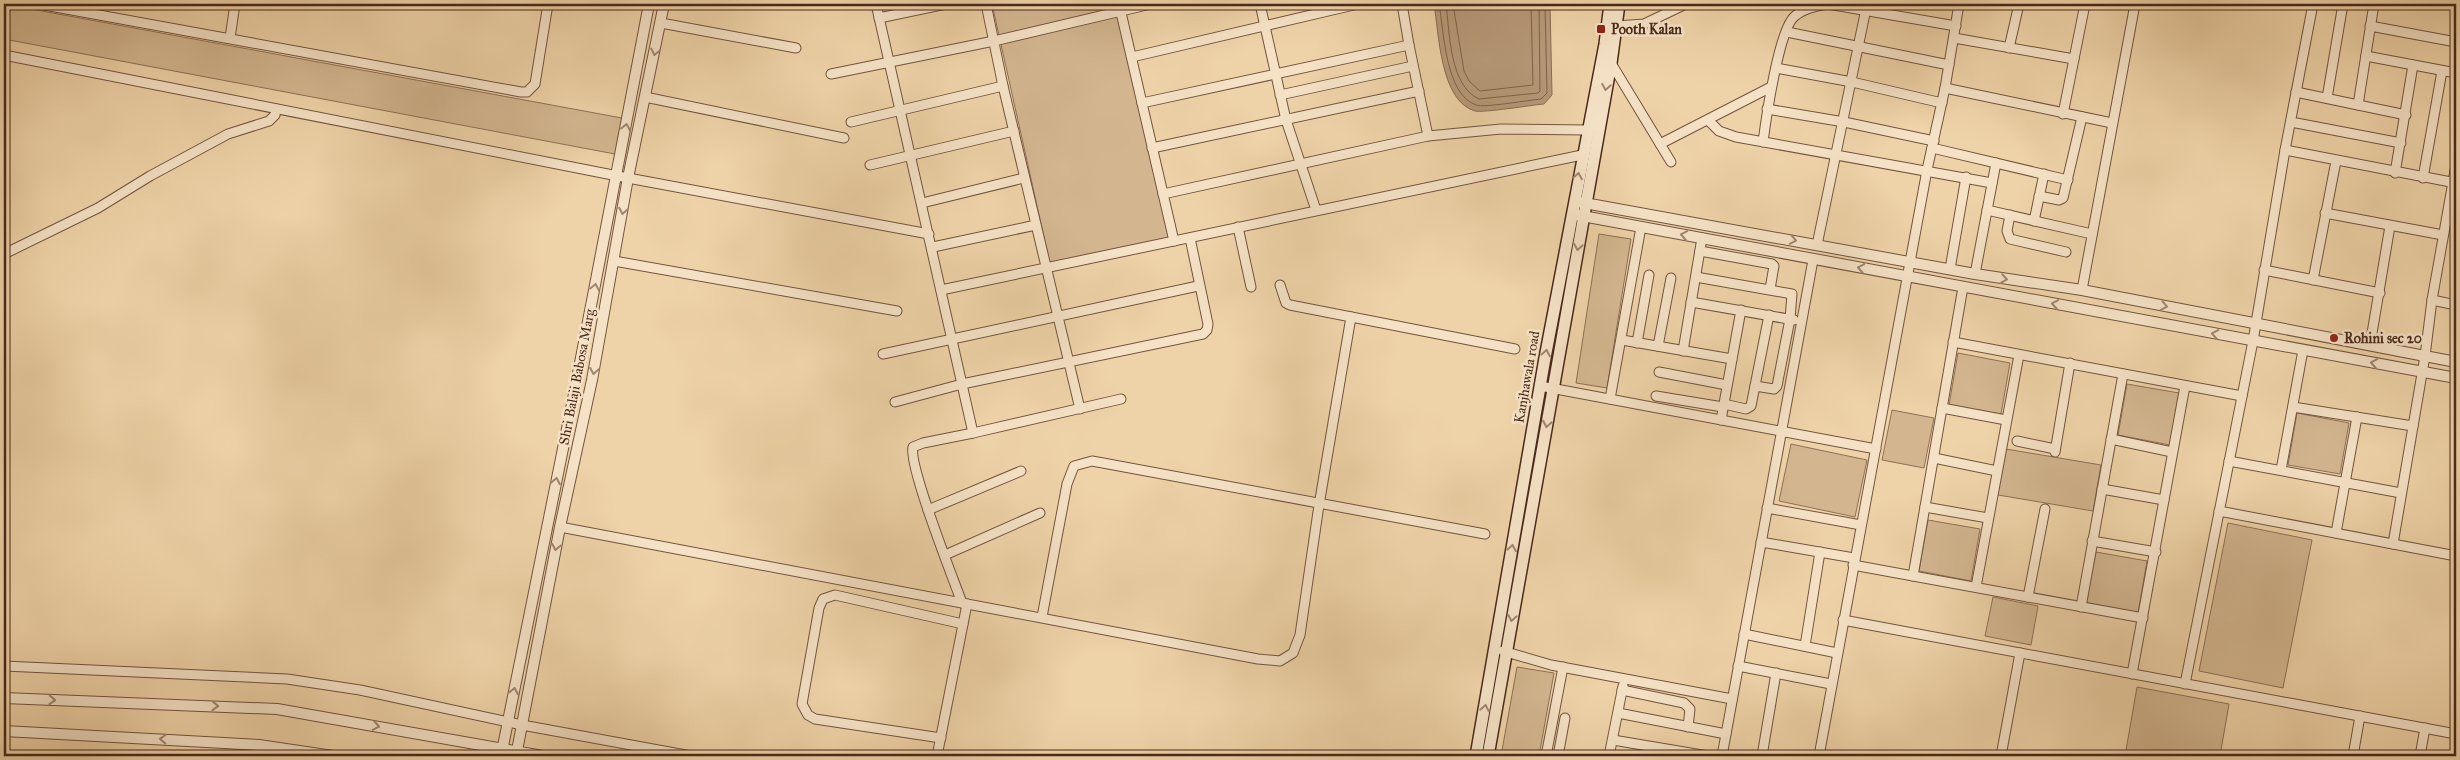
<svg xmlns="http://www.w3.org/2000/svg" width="2460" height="760" font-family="'IM FELL Great Primer',serif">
  <rect width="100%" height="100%" fill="#efd3a8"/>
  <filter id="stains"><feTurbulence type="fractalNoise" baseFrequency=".004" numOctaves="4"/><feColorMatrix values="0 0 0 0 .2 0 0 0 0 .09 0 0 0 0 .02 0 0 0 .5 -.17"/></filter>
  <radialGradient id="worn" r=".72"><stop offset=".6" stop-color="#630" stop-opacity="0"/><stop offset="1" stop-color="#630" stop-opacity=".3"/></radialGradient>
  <g fill="#d3b690" stroke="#8e7056">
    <path d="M 4,4 L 622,118 L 615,154 L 4,39 Z"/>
    <path d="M 992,4 L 1115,4 L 1169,238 L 1050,264 Z"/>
    <path d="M 1599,234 L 1631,239 L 1607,388 L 1576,383 Z"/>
    <path d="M 1958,353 L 2010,363 L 2001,414 L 1949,405 Z"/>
    <path d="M 2127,384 L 2179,393 L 2170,445 L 2118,435 Z"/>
    <path d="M 1892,410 L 1934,418 L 1924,468 L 1882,460 Z"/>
    <path d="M 2297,413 L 2349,423 L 2340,474 L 2288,465 Z"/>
    <path d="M 1791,444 L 1867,460 L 1855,517 L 1779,501 Z"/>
    <path d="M 2000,448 L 2101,465 L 2093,511 L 1992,494 Z"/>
    <path d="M 1928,520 L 1980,529 L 1971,581 L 1919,571 Z"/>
    <path d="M 2228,523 L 2312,540 L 2283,688 L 2199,671 Z"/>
    <path d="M 2096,552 L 2147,561 L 2138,613 L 2086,603 Z"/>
    <path d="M 1993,597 L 2038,606 L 2031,645 L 1985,636 Z"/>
    <path d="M 1517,667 L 1554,673 L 1539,756 L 1501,756 Z"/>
    <path d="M 2137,687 L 2229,704 L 2220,756 L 2125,756 Z"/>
  </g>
  <path fill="#b79978" stroke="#8b6c53" d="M 1434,4 L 1550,4 L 1552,95 L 1544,104 C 1532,105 1483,113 1475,111 C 1440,101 1439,33 1434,4 Z"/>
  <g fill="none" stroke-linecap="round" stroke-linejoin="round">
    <g stroke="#80614a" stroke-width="1">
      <path d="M 1439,4 C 1444,31 1445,94 1476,105 C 1484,108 1529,100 1541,99 L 1547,93 L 1545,4"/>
      <path d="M 1446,4 C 1450,33 1449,85 1479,99 L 1538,93 L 1540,91 L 1539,4"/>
      <path d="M 1453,4 L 1464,71 L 1469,81 L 1480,91 L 1533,85 L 1531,4"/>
    </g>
    <g stroke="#73543e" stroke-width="11">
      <g id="minor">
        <path d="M 39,4 L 521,92 L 527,92 L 535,84 L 548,4"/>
        <path d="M 876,4 L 973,433"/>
        <path d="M 986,4 L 1003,86 L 1080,409"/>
        <path d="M 1119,4 L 1174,241"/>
        <path d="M 1260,4 L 1286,120 L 1316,210"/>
        <path d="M 1402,4 L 1409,45 L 1428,136"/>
        <path d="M 1828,4 L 1956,26"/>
        <path d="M 2454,4 L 2456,4"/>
        <path d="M 879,18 L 946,4"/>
        <path d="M 661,23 L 796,48"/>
        <path d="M 1616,26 L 1644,24 L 1686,4"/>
        <path d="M 2370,26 L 2456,42"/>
        <path d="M 1787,32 L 1949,65"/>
        <path d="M 230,38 L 235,4"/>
        <path d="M 1954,38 L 2074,59"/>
        <path d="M 2009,48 L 2019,4"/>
        <path d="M 4,55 L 628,178 L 929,234"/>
        <path d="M 2366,56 L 2456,73"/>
        <path d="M 1132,57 L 1358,4"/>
        <path d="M 1611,63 L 1671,162"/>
        <path d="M 1776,68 L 1852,82 L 1942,103"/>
        <path d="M 831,74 L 994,41 L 1151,4"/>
        <path d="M 1945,88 L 2112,123"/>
        <path d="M 2296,92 L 2406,115"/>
        <path d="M 1280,95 L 1413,66"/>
        <path d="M 645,97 L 844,138"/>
        <path d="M 2327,98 L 2343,4"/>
        <path d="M 1142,103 L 1409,45"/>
        <path d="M 2358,105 L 2374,4"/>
        <path d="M 1767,109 L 1844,122 L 1934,141"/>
        <path d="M 2063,114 L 2085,4"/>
        <path d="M 1708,120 L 1719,131 L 1736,137 L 1992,183"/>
        <path d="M 851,122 L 1003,86"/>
        <path d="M 2291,122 L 2401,143"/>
        <path d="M 1763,142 C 1766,119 1779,28 1795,16 C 1804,8 1817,6 1827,4"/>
        <path d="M 1660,144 L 1771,87"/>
        <path d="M 1152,148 L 1419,91"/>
        <path d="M 1932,148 L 2068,180"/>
        <path d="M 2285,150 L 2456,183"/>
        <path d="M 870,165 L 1014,131"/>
        <path d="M 2395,173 L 2413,65"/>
        <path d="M 2423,178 L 2442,71"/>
        <path d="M 1163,194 L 1428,136 L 1501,129 L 1587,130"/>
        <path d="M 2039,196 L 2059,200 L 2063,198 L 2082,117"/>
        <path d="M 922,203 L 1024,178"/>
        <path d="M 1987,210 L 2092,234"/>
        <path d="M 2325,213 L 2443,235"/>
        <path d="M 2010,215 L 2007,231 L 2010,239 L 2066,252"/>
        <path d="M 2034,221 L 2044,174"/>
        <path d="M 1238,227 L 1251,287"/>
        <path d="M 1817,245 L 1867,4"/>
        <path d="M 933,247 L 1036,225"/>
        <path d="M 1700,251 L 1772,264 L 1774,266 L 1770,289"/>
        <path d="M 4,254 L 98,208 L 150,176 L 228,134 L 269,121 L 275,115 L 276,109"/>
        <path d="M 614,261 L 897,311"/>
        <path d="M 1950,269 L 1966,177"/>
        <path d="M 2264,270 L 2380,293"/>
        <path d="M 1975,274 L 1996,163"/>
        <path d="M 1696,277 L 1792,294 L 1790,319 L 1777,386 L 1774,389 L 1755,386"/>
        <path d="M 2313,280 L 2336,161"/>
        <path d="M 1280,285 L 1286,303 L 1290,305 L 1515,349"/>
        <path d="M 941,290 L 1582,155"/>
        <path d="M 2082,290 L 2135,4"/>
        <path d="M 2432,300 L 2456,305"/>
        <path d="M 1691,302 L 1794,320"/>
        <path d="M 1622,340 L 1732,359"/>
        <path d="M 1953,342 L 2242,396"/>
        <path d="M 1637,343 L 1649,275"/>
        <path d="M 2370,345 L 2390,226"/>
        <path d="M 1658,346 L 1671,278"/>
        <path d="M 1683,351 L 1702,238"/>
        <path d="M 883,354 L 1198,286"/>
        <path d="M 1659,372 L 1727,385"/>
        <path d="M 1540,386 L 1876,449"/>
        <path d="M 1656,396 L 1723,407"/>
        <path d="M 1610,399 L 1641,227"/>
        <path d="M 895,402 L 962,384 L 1203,334 L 1207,330 L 1208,324 L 1190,238"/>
        <path d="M 1724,404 L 1746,409 L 1751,406 L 1769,315"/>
        <path d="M 2293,407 L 2413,426"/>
        <path d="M 1942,408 L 2006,420"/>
        <path d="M 1721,420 L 1741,310"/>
        <path d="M 2111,439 L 2172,452"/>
        <path d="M 2017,441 L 2055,449"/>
        <path d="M 2055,452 L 2070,363"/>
        <path d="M 1934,458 L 1997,471"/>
        <path d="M 2229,461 L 2401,493"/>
        <path d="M 2281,470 L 2303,350"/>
        <path d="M 2102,489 L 2164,500"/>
        <path d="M 1925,507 L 1988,518"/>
        <path d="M 1767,508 L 1861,525"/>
        <path d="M 928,510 L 1021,471"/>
        <path d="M 2219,511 L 2456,556"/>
        <path d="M 560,527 L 1258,659 L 1280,661 L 1293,653 L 1300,635 L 1319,505 L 1351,317"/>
        <path d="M 2336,533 L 2357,417"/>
        <path d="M 2092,541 L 2156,552"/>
        <path d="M 1761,542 L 1854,558"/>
        <path d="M 2393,544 L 2425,356 L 2432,300 L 2456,165"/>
        <path d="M 945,555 L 1040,513"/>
        <path d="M 1853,565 L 2143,618"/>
        <path d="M 1913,576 L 1963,287"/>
        <path d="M 1976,587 L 2019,355"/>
        <path d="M 2028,597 L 2045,509"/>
        <path d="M 962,603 C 953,578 908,465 913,447 L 923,443 L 973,433 L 1121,399"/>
        <path d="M 2081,607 L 2123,374"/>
        <path d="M 1042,617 L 1067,484 L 1074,466 L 1092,461 L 1103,463 L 1485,534"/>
        <path d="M 1843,620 L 2456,734"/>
        <path d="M 1744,634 L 1837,653"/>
        <path d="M 1805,646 L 1820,552"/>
        <path d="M 1503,651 L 1551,665 L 1732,699"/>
        <path d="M 4,666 L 287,679 L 360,690 L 522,725 L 691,756"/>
        <path d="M 1738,666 L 1831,684"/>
        <path d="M 2132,674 L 2185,386"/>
        <path d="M 2185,684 L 2253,341 L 2285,150 L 2313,4"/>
        <path d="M 1622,690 L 1684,703 L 1690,709 L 1688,727"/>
        <path d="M 1618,713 L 1726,734"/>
        <path d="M 941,738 L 815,719 L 808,715 L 802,704 L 819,608 L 823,599 L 835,595 L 963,624"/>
        <path d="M 1613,740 L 1708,756"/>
        <path d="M 937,756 L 967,604"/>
        <path d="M 1546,756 L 1563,667"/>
        <path d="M 1558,756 L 1565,718"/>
        <path d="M 1609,756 L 1623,686"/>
        <path d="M 1722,756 L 1813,260"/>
        <path d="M 1762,756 L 1776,673"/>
        <path d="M 1819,756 L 1927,170 L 1945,88 L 1959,4"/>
        <path d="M 2001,756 L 2020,653"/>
        <path d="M 2353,756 L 2360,716"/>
        <path d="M 2420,756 L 2425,728"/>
      </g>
    </g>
    <g stroke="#73543e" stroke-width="12">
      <g id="tertiary">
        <path d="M 1579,202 L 1975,274 L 2082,290 L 2456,362"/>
        <path d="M 1577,215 L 2456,378"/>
        <path d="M 4,698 L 277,709 L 543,756"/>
        <path d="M 4,731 L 259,745 L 333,756"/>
        <path d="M 501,756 L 575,389 L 649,4"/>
        <path d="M 516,756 L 560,527 L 592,380 L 628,178 L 664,4"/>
      </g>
    </g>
    <g stroke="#4a291b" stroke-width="14">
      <g id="secondary">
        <path d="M 1476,756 L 1545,358 L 1605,44 L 1610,4"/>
        <path d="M 1488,756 L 1611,63 L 1619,4"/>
      </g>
    </g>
    <use href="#minor" stroke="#f5e2c6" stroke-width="9"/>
    <use href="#tertiary" stroke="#f5e2c6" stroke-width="10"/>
    <use href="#secondary" stroke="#f5e2c6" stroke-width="11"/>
  </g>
  <defs><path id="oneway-chevron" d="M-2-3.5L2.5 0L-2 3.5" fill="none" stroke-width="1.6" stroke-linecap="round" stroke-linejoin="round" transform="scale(1.25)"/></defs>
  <g stroke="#a08670">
    <use href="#oneway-chevron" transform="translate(655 52) rotate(102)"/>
    <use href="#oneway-chevron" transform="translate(1606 87) rotate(100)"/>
    <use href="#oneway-chevron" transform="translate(626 127) rotate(-79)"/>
    <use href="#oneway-chevron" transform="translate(1578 176) rotate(-80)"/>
    <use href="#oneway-chevron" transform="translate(623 211) rotate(100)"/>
    <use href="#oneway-chevron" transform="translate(1684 235) rotate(-170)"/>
    <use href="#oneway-chevron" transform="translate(1793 240) rotate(11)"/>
    <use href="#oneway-chevron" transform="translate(1578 247) rotate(100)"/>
    <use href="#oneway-chevron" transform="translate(1861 268) rotate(-170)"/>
    <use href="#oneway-chevron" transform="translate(2004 279) rotate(9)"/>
    <use href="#oneway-chevron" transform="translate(595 287) rotate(-79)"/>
    <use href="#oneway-chevron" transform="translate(2055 304) rotate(-170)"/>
    <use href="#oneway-chevron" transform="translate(2164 306) rotate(11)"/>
    <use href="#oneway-chevron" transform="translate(2215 334) rotate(-170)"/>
    <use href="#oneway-chevron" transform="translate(1546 353) rotate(-80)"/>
    <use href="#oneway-chevron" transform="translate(2374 363) rotate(-170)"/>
    <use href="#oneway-chevron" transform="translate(594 371) rotate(100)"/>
    <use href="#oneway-chevron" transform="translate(1547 424) rotate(100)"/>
    <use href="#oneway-chevron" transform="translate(556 481) rotate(-79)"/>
    <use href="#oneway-chevron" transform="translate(556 547) rotate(101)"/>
    <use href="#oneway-chevron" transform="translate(1512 548) rotate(-80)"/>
    <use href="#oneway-chevron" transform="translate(1512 618) rotate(100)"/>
    <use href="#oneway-chevron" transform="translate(514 691) rotate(-79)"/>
    <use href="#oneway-chevron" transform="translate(52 700) rotate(2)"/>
    <use href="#oneway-chevron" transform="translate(215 706) rotate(2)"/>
    <use href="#oneway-chevron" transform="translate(1485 708) rotate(-80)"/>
    <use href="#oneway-chevron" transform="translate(376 726) rotate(10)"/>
    <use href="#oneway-chevron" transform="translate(163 739) rotate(-177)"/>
  </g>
  <g fill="#8f2418" stroke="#f5e2c6" stroke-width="2">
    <rect x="1596" y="24" width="10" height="10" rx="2.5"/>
    <circle cx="2334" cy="338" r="5"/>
  </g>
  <g text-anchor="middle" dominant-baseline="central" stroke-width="5" stroke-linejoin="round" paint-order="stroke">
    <g font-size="14" font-weight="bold" fill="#4a291b" stroke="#f5e2c6" text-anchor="start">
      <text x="1611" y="29">Pooth Kalan</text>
      <text x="2344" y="338">Rohini sec 20</text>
    </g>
    <g font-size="14" fill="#4a291b" stroke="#f5e2c6">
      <text transform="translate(577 377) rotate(-79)">Shri Balaji Babosa Marg</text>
      <text transform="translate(1527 377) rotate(-80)">Kanjhawala road</text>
    </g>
  </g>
  <rect width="2460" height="760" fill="none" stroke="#efd3a8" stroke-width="20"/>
  <rect x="5" y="5" width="2450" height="750" fill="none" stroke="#4a291b" stroke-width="2.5"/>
  <rect x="10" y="10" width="2440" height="740" fill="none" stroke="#4a291b"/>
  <rect width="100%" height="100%" filter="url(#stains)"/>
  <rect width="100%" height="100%" fill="url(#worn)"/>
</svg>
